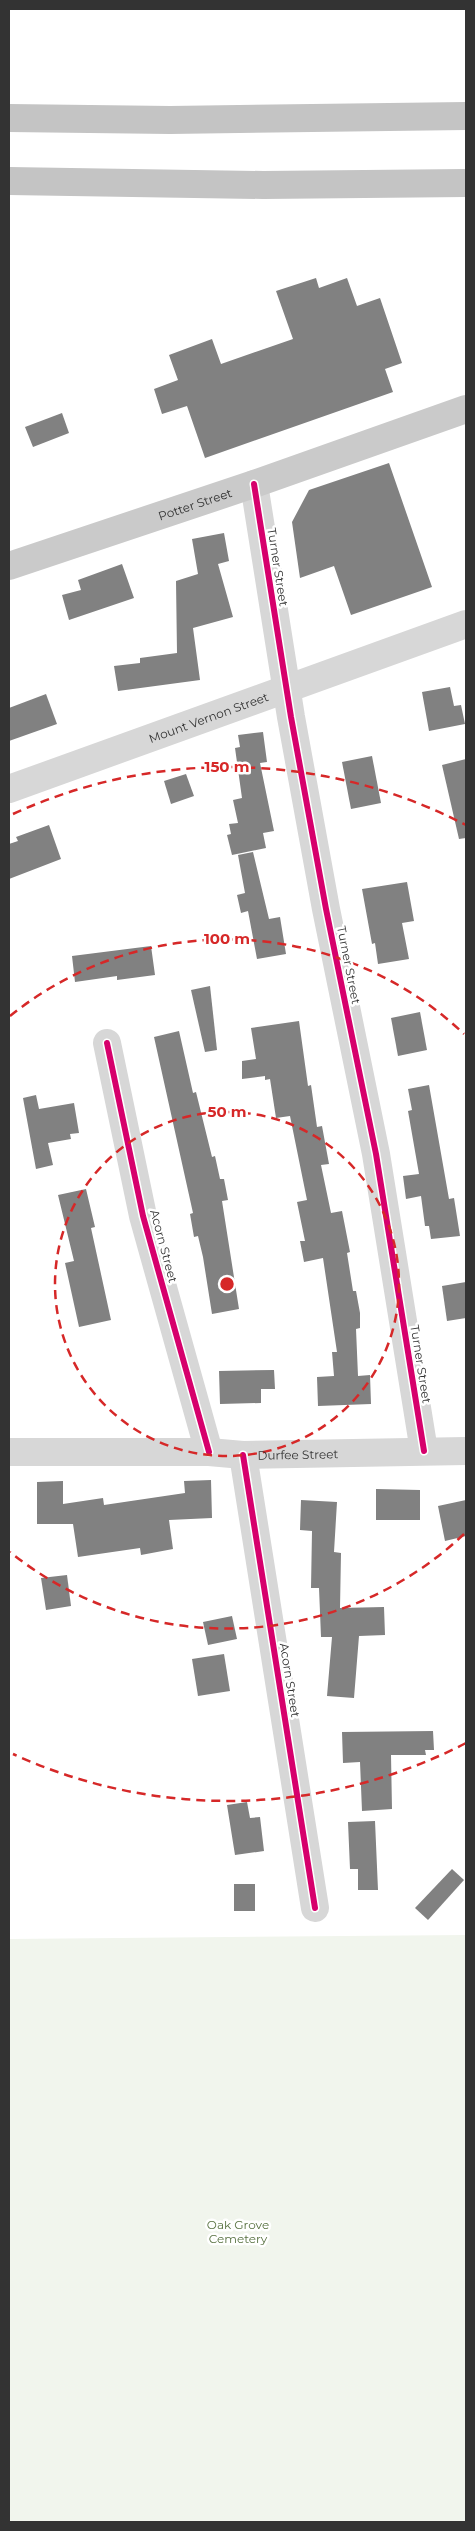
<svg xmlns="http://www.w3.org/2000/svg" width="475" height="2531" font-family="Montserrat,sans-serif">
  <rect width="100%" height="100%" fill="#fff"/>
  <path fill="#f1f5ed" d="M 466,1935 L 466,2522 L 9,2522 L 9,1939 Z"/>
  <g fill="#818181">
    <path d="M 316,278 L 319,288 L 347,278 L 357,306 L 380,298 L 402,363 L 385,369 L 393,392 L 205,458 L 187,406 L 162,414 L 154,389 L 178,380 L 169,355 L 212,339 L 221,364 L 293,339 L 276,291 Z"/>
    <path d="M 62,413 L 69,433 L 33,447 L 25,427 Z"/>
    <path d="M 389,463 L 432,587 L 351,615 L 334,566 L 300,578 L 292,522 L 309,490 Z"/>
    <path d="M 224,533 L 229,561 L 218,564 L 233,617 L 193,628 L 200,680 L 118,691 L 114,666 L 140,663 L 140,658 L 177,653 L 176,581 L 198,574 L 192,539 Z"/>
    <path d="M 122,564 L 134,598 L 69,620 L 62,595 L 81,590 L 78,580 Z"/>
    <path d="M 450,687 L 454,706 L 461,705 L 465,724 L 429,731 L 422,692 Z"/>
    <path d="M 46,694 L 57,724 L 9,741 L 9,708 Z"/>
    <path d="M 263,732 L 267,762 L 260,763 L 274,831 L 263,833 L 266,848 L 232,855 L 227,835 L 231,834 L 229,824 L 238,823 L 233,800 L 242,798 L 235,748 L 240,747 L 238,735 Z"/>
    <path d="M 372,756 L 381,803 L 351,809 L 342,762 Z"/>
    <path d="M 466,759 L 466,838 L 459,839 L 442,765 Z"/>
    <path d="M 186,774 L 194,796 L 171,804 L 164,781 Z"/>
    <path d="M 49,825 L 61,859 L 9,879 L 9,844 L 18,841 L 16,837 Z"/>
    <path d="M 253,852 L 269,919 L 280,917 L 286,954 L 257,959 L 248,911 L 241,913 L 237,895 L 245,893 L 238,855 Z"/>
    <path d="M 407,882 L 414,921 L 402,923 L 409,959 L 378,964 L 375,943 L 372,944 L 362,889 Z"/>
    <path d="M 151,946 L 155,975 L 117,980 L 117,976 L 75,982 L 72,956 Z"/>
    <path d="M 210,986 L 217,1050 L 205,1052 L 191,990 Z"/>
    <path d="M 420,1012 L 427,1050 L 398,1056 L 391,1018 Z"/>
    <path d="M 299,1021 L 308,1086 L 311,1085 L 317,1127 L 322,1126 L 329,1164 L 321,1165 L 331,1213 L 342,1211 L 350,1252 L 347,1253 L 353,1291 L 356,1291 L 360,1313 L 360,1328 L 356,1329 L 358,1376 L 370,1375 L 371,1404 L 318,1406 L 317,1377 L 334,1376 L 332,1352 L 337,1352 L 323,1258 L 304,1262 L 300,1241 L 305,1241 L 297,1202 L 307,1200 L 290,1116 L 276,1118 L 270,1079 L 265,1080 L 265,1076 L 242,1079 L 242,1061 L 256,1059 L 251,1028 Z"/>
    <path d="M 179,1031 L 193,1093 L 196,1092 L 212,1157 L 215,1156 L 220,1179 L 224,1179 L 228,1200 L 222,1201 L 239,1309 L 212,1314 L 203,1257 L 198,1236 L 194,1237 L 190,1214 L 193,1213 L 154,1037 Z"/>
    <path d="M 429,1085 L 449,1199 L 454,1198 L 460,1236 L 431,1239 L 429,1226 L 425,1226 L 421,1196 L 406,1199 L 403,1176 L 419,1174 L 408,1111 L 412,1110 L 408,1089 Z"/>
    <path d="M 36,1095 L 39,1109 L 74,1103 L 79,1133 L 70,1134 L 71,1139 L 48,1143 L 53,1165 L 36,1169 L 23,1098 Z"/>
    <path d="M 86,1189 L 95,1227 L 91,1228 L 111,1320 L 79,1327 L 65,1263 L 74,1261 L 58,1195 Z"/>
    <path d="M 466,1282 L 466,1318 L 447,1321 L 442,1286 Z"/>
    <path d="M 274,1370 L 275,1389 L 261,1389 L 261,1403 L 220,1404 L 219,1371 Z"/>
    <path d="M 211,1480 L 212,1518 L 169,1520 L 173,1549 L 141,1555 L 140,1548 L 78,1557 L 73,1524 L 37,1524 L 37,1482 L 63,1481 L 63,1504 L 103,1498 L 104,1505 L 185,1493 L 184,1481 Z"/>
    <path d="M 376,1489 L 420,1490 L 420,1520 L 376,1520 Z"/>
    <path d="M 301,1500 L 337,1502 L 334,1552 L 341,1553 L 340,1608 L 384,1607 L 385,1635 L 359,1636 L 354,1698 L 327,1696 L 332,1637 L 321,1637 L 319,1588 L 311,1588 L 312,1531 L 300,1530 Z"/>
    <path d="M 466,1500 L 466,1536 L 445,1541 L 438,1506 Z"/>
    <path d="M 67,1575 L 71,1606 L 46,1610 L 41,1578 Z"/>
    <path d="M 232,1616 L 237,1639 L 208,1645 L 203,1622 Z"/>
    <path d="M 224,1654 L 230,1691 L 198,1696 L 192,1659 Z"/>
    <path d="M 433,1731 L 434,1750 L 425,1750 L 426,1755 L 391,1755 L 392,1809 L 362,1811 L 360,1762 L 343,1763 L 342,1732 Z"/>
    <path d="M 247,1802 L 250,1818 L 260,1817 L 264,1851 L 235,1855 L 227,1805 Z"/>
    <path d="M 375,1821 L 378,1890 L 358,1890 L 358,1869 L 350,1869 L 348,1822 Z"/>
    <path d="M 452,1869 L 464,1880 L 428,1920 L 415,1908 Z"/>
    <rect x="234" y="1884" width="21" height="27"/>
  </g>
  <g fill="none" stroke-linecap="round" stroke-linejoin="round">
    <g stroke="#d7d7d7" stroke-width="28">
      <path d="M 254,484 L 291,717 L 326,909 L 376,1154 L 424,1451"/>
      <path id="s1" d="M 9,789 L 466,624"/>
      <path d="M 107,1043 L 143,1216 L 209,1452"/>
      <path id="s2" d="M 9,1452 L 209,1452 L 243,1455 L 466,1451"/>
      <path d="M 243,1455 L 315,1908"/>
    </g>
    <path stroke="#cacaca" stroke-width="28" id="s3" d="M 9,566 L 254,484 L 466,409"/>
    <g stroke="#c4c4c4" stroke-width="28">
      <path d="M 9,118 L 170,120 L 466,116"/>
      <path d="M 9,181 L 263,185 L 466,183"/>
    </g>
    <g stroke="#fff" stroke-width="9">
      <g id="cycleway">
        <path d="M 254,484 L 291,717 L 326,909 L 376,1154 L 424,1451"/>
        <path d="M 107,1043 L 143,1216 L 209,1452"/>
        <path d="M 243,1455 L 315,1908"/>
      </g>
    </g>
    <use href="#cycleway" stroke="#d6006c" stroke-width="6"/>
  </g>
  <g fill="none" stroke="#d62828" stroke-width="2.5" stroke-dasharray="9 6">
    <circle cx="227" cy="1284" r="172"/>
    <path d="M464 1534A345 345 0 0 1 10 1552M10 1016A345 345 0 0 1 464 1034"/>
    <path d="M466 1743A517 517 0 0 1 13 1754M13 814A517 517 0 0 1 466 825"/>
  </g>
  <g text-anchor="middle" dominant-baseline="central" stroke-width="5" stroke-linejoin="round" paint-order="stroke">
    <g font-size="12" fill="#333" stroke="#fff">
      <text stroke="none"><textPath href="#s3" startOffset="196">Potter Street</textPath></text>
      <text transform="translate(278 567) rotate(81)">Turner Street</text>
      <text stroke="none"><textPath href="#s1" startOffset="212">Mount Vernon Street</textPath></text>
      <text transform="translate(349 965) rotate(79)">Turner Street</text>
      <text transform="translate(164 1246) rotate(75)">Acorn Street</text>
      <text transform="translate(421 1364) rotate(81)">Turner Street</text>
      <text stroke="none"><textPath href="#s2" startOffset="289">Durfee Street</textPath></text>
      <text transform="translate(290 1680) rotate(81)">Acorn Street</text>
    </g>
    <g font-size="12" fill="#56703f" stroke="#fff">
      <text x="238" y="2224">Oak Grove<tspan x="238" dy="14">Cemetery</tspan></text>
    </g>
  </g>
  <circle cx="227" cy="1284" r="8" fill="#d62828" stroke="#fff" stroke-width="2.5"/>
  <g font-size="15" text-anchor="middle" font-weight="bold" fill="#d62828" stroke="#fff" stroke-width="5" stroke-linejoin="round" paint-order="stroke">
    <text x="227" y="772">150 m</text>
    <text x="227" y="944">100 m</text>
    <text x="227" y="1117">50 m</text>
  </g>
  <rect width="475" height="2531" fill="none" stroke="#333333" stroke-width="20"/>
</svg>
